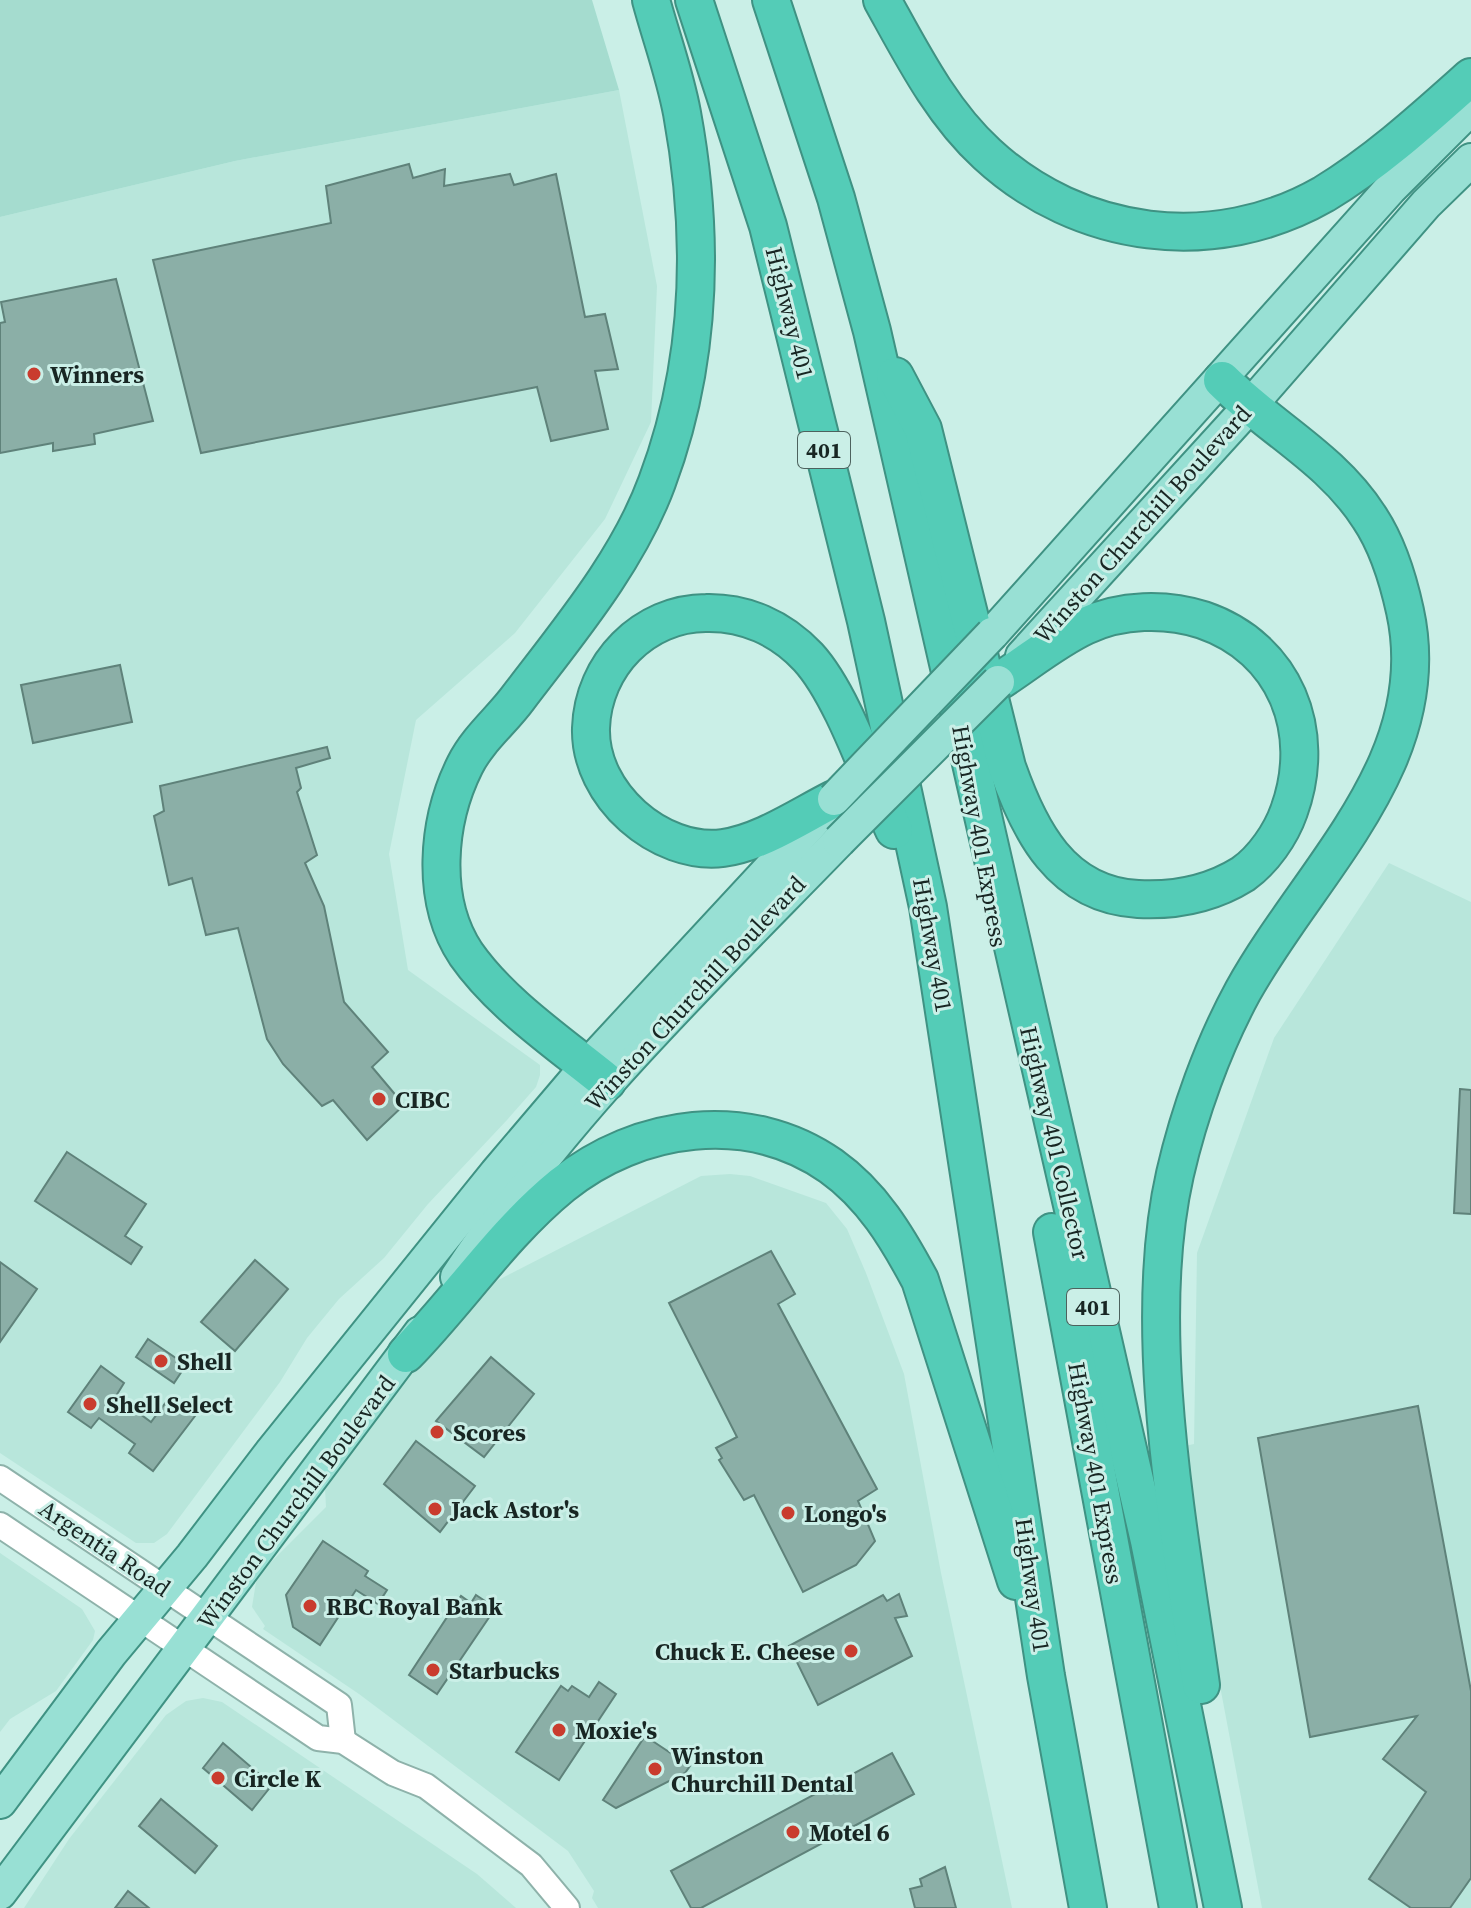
<svg xmlns="http://www.w3.org/2000/svg" width="1471" height="1908" font-family="'Source Serif 4',serif">
  <rect width="100%" height="100%" fill="#caefe7"/>
  <g fill="#b8e6db">
    <path d="M 619,90 L 657,286 L 651,422 L 605,519 L 515,633 L 416,720 L 389,854 L 408,970 L 540,1065 L 540,1075 L 536,1087 L 507,1120 L 428,1204 L 384,1258 L 339,1299 L 307,1338 L 280,1382 L 167,1534 L 154,1543 L 136,1543 L 0,1453 L 0,217 L 235,161 Z"/>
    <path d="M 1389,863 L 1471,902 L 1471,1908 L 1262,1908 L 1175,1448 L 1194,1444 L 1197,1253 L 1274,1038 Z"/>
    <path d="M 730,1174 L 750,1176 L 826,1203 L 847,1229 L 866,1273 L 904,1374 L 941,1573 L 1012,1908 L 598,1908 L 592,1898 L 594,1891 L 568,1851 L 359,1694 L 263,1629 L 265,1626 L 252,1607 L 257,1576 L 326,1507 L 325,1488 L 471,1294 L 701,1176 Z"/>
    <path d="M 0,1553 L 82,1609 L 95,1631 L 93,1640 L 56,1691 L 10,1719 L 0,1732 Z"/>
    <path d="M 203,1698 L 222,1702 L 477,1874 L 516,1908 L 24,1908 L 69,1839 L 166,1715 L 186,1701 Z"/>
  </g>
  <path fill="#a5dccf" d="M 0,0 L 592,0 L 619,90 L 235,161 L 0,217 Z"/>
  <g fill="#8bafa7" stroke="#5f827a" stroke-width="2">
    <path d="M 409,164 L 413,178 L 445,169 L 444,186 L 510,174 L 514,185 L 556,174 L 585,317 L 605,314 L 618,369 L 595,371 L 608,429 L 551,441 L 537,387 L 201,453 L 153,260 L 331,223 L 326,186 Z"/>
    <path d="M 116,279 L 153,421 L 94,434 L 95,444 L 53,451 L 53,443 L 0,453 L 0,323 L 5,322 L 1,302 Z"/>
    <path d="M 120,665 L 132,722 L 33,743 L 21,685 Z"/>
    <path d="M 327,747 L 330,758 L 296,768 L 301,788 L 297,792 L 317,855 L 305,863 L 324,906 L 344,1002 L 388,1052 L 372,1067 L 404,1105 L 367,1140 L 333,1100 L 322,1106 L 283,1064 L 267,1039 L 238,928 L 206,935 L 192,878 L 169,885 L 154,816 L 164,811 L 160,786 Z"/>
    <path d="M 1460,1089 L 1471,1090 L 1471,1214 L 1454,1213 Z"/>
    <path d="M 67,1152 L 146,1204 L 125,1236 L 142,1247 L 131,1264 L 35,1201 Z"/>
    <path d="M 771,1251 L 795,1294 L 778,1304 L 877,1489 L 858,1501 L 875,1541 L 856,1565 L 803,1592 L 754,1495 L 744,1500 L 719,1460 L 722,1458 L 716,1448 L 737,1437 L 669,1303 Z"/>
    <path d="M 255,1260 L 288,1289 L 235,1351 L 201,1322 Z"/>
    <path d="M 0,1262 L 37,1289 L 0,1342 Z"/>
    <path d="M 148,1339 L 186,1365 L 174,1383 L 136,1357 Z"/>
    <path d="M 491,1357 L 534,1394 L 484,1457 L 436,1421 Z"/>
    <path d="M 101,1366 L 124,1383 L 116,1396 L 151,1422 L 169,1398 L 195,1416 L 153,1471 L 129,1453 L 135,1444 L 99,1418 L 91,1428 L 68,1412 Z"/>
    <path d="M 1418,1406 L 1471,1691 L 1471,1878 L 1450,1908 L 1411,1908 L 1369,1879 L 1426,1792 L 1383,1759 L 1417,1716 L 1310,1737 L 1258,1438 Z"/>
    <path d="M 416,1441 L 475,1486 L 440,1532 L 384,1484 Z"/>
    <path d="M 323,1541 L 368,1571 L 365,1576 L 387,1590 L 378,1604 L 356,1590 L 320,1645 L 293,1627 L 286,1595 Z"/>
    <path d="M 899,1594 L 907,1616 L 895,1618 L 912,1656 L 818,1705 L 789,1646 L 883,1595 L 887,1601 Z"/>
    <path d="M 476,1595 L 488,1603 L 483,1611 L 490,1616 L 437,1694 L 409,1675 L 461,1596 L 471,1603 Z"/>
    <path d="M 599,1682 L 616,1694 L 559,1780 L 516,1752 L 561,1686 L 568,1691 L 572,1686 L 589,1697 Z"/>
    <path d="M 645,1736 L 690,1766 L 685,1773 L 616,1808 L 603,1800 Z"/>
    <path d="M 223,1743 L 272,1785 L 252,1810 L 203,1768 Z"/>
    <path d="M 892,1753 L 914,1794 L 701,1908 L 691,1908 L 671,1871 Z"/>
    <path d="M 161,1799 L 217,1846 L 195,1873 L 139,1826 Z"/>
    <path d="M 945,1867 L 956,1908 L 915,1908 L 910,1889 L 922,1886 L 920,1879 Z"/>
    <path d="M 128,1891 L 149,1908 L 115,1908 Z"/>
  </g>
  <g fill="none" stroke-linecap="round" stroke-linejoin="round">
    <g stroke="#8eb2aa" stroke-width="28">
      <g id="minor">
        <path d="M 0,1478 L 339,1705 L 343,1741"/>
        <path d="M 0,1525 L 318,1738 L 343,1741 L 393,1773 L 426,1786 L 531,1865 L 567,1908"/>
      </g>
    </g>
    <g stroke="#3f9283" stroke-width="36">
      <g id="major">
        <path d="M 992,634 L 1390,189 L 1471,108"/>
        <path d="M 1022,656 L 1249,407 L 1426,204 L 1471,160"/>
        <path d="M 457,1277 C 563,1115 704,980 839,841"/>
        <path d="M 0,1802 L 111,1653 L 192,1556 L 272,1451 L 496,1173 L 587,1066 L 826,808"/>
        <path d="M 0,1893 L 420,1333"/>
      </g>
    </g>
    <g stroke="#3f9283" stroke-width="40">
      <g id="highway">
        <path d="M 694,0 L 768,226 L 866,621 L 928,907 L 1046,1676 L 1088,1908"/>
        <path d="M 771,0 L 836,198 L 872,331 L 1149,1541 L 1223,1908"/>
        <path d="M 882,0 C 912,54 941,112 987,154 C 1079,239 1214,257 1324,194 C 1377,162 1425,118 1471,77"/>
        <path d="M 895,376 L 923,429 L 1007,767 C 1029,830 1061,895 1138,899 C 1176,901 1211,894 1243,874 C 1263,860 1281,834 1289,811 C 1318,731 1285,648 1203,620 C 1166,608 1121,609 1085,626 C 1055,640 1026,664 998,682"/>
        <path d="M 834,799 C 800,816 761,843 723,848 C 660,856 589,795 591,728 C 593,665 644,613 706,613 C 745,612 781,628 808,657 C 843,695 871,781 894,830"/>
        <path d="M 607,1082 C 559,1043 501,1004 466,954 C 430,900 437,821 465,765 C 478,739 501,721 518,698 C 569,631 628,561 657,482 C 702,362 705,238 682,113 C 675,75 661,37 651,0"/>
        <path d="M 1052,1232 L 1178,1908"/>
        <path d="M 406,1354 C 459,1300 502,1234 562,1185 C 638,1124 748,1108 831,1166 C 872,1195 897,1237 920,1280 L 1016,1581"/>
        <path d="M 1201,1685 C 1179,1528 1140,1329 1175,1174 C 1189,1113 1213,1046 1243,991 C 1310,870 1438,761 1405,611 C 1398,579 1388,545 1369,517 C 1332,459 1270,428 1222,380"/>
      </g>
    </g>
    <use href="#minor" stroke="#fff" stroke-width="24"/>
    <use href="#major" stroke="#98e0d4" stroke-width="32"/>
    <use href="#highway" stroke="#54ccb7" stroke-width="36"/>
    <g stroke="#3f9283" stroke-width="36" stroke-linecap="butt">
      <g id="major-bridge">
        <path d="M 834,799 L 992,634"/>
        <path d="M 839,841 L 998,682"/>
      </g>
    </g>
    <use href="#major-bridge" stroke="#98e0d4" stroke-width="32"/>
  </g>
  <g fill="#c93c2e" stroke="#caefe7" stroke-width="3">
    <circle cx="34" cy="374" r="8"/>
    <circle cx="379" cy="1099" r="8"/>
    <circle cx="161" cy="1361" r="8"/>
    <circle cx="90" cy="1404" r="8"/>
    <circle cx="437" cy="1432" r="8"/>
    <circle cx="435" cy="1509" r="8"/>
    <circle cx="788" cy="1513" r="8"/>
    <circle cx="310" cy="1606" r="8"/>
    <circle cx="851" cy="1651" r="8"/>
    <circle cx="433" cy="1670" r="8"/>
    <circle cx="559" cy="1730" r="8"/>
    <circle cx="655" cy="1769" r="8"/>
    <circle cx="218" cy="1778" r="8"/>
    <circle cx="793" cy="1832" r="8"/>
  </g>
  <g text-anchor="middle" dominant-baseline="central" stroke-width="6" stroke-linejoin="round" paint-order="stroke">
    <g fill="#caefe7" stroke="#4d625e" stroke-width="2">
      <rect x="798" y="432" width="52" height="36" rx="6"/>
      <rect x="1067" y="1289" width="52" height="36" rx="6"/>
    </g>
    <g font-size="22" font-weight="bold" fill="#182623">
      <text x="824" y="450">401</text>
      <text x="1093" y="1307">401</text>
    </g>
    <g font-size="24" fill="#182623" stroke="#caefe7">
      <text transform="translate(790 313) rotate(76)">Highway 401</text>
      <text transform="translate(1142 524) rotate(-48)">Winston Churchill Boulevard</text>
      <text transform="translate(980 836) rotate(80)">Highway 401 Express</text>
      <text transform="translate(933 945) rotate(80)">Highway 401</text>
      <text transform="translate(695 993) rotate(-47)">Winston Churchill Boulevard</text>
      <text transform="translate(1055 1143) rotate(77)">Highway 401 Collector</text>
      <text transform="translate(1096 1473) rotate(80)">Highway 401 Express</text>
      <text transform="translate(296 1502) rotate(-53)">Winston Churchill Boulevard</text>
      <text transform="translate(105 1548) rotate(34)">Argentia Road</text>
      <text transform="translate(1033 1585) rotate(82)">Highway 401</text>
    </g>
    <g font-size="24" font-weight="bold" fill="#182623" stroke="#caefe7" text-anchor="start">
      <text x="50" y="374">Winners</text>
      <text x="395" y="1099">CIBC</text>
      <text x="177" y="1361">Shell</text>
      <text x="106" y="1404">Shell Select</text>
      <text x="453" y="1432">Scores</text>
      <text x="451" y="1509">Jack Astor's</text>
      <text x="804" y="1513">Longo's</text>
      <text x="326" y="1606">RBC Royal Bank</text>
      <text x="835" y="1651" text-anchor="end">Chuck E. Cheese</text>
      <text x="449" y="1670">Starbucks</text>
      <text x="575" y="1730">Moxie's</text>
      <text x="671" y="1755">Winston<tspan x="671" dy="28">Churchill Dental</tspan></text>
      <text x="234" y="1778">Circle K</text>
      <text x="809" y="1832">Motel 6</text>
    </g>
  </g>
</svg>
